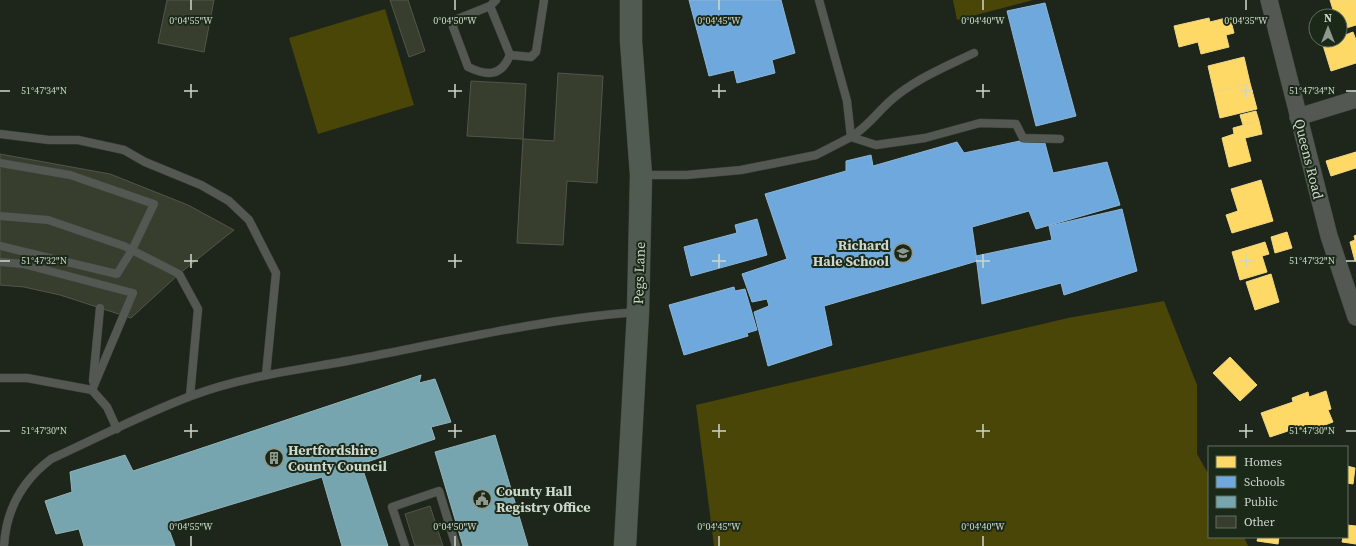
<svg xmlns="http://www.w3.org/2000/svg" width="1356" height="546" font-family="'Source Serif 4',serif">
  <rect width="100%" height="100%" fill="#1e261c"/>
  <g fill="#4a4608">
    <path d="M 953,0 L 1033,0 L 957,20 Z"/>
    <path d="M 385,9 L 414,105 L 318,134 L 289,38 Z"/>
    <path d="M 1164,301 L 1197,385 L 1197,454 L 1209,475 L 1209,537 L 1244,537 L 1248,546 L 714,546 L 696,405 L 1068,318 Z"/>
  </g>
  <g fill="#ffd966" stroke="#f0d885">
    <path d="M 1330,0 L 1356,0 L 1356,25 L 1340,30 L 1340,16 L 1335,16 Z"/>
    <path d="M 1230,17 L 1234,33 L 1226,35 L 1229,47 L 1201,54 L 1198,42 L 1179,47 L 1174,26 L 1209,18 L 1210,22 Z"/>
    <path d="M 1353,32 L 1356,40 L 1356,63 L 1331,71 L 1322,42 L 1340,40 L 1340,37 Z"/>
    <path d="M 1244,57 L 1250,83 L 1214,92 L 1208,66 Z"/>
    <path d="M 1250,83 L 1257,109 L 1220,118 L 1214,92 Z"/>
    <path d="M 1256,111 L 1259,121 L 1243,125 L 1240,115 Z"/>
    <path d="M 1259,121 L 1262,134 L 1245,138 L 1251,161 L 1229,167 L 1222,138 L 1234,134 L 1233,128 Z"/>
    <path d="M 1356,152 L 1356,168 L 1331,176 L 1326,161 Z"/>
    <path d="M 1261,180 L 1273,221 L 1232,233 L 1226,215 L 1238,211 L 1231,189 Z"/>
    <path d="M 1287,232 L 1292,248 L 1275,253 L 1271,237 Z"/>
    <path d="M 1356,235 L 1356,261 L 1355,261 L 1350,242 L 1355,240 L 1354,236 Z"/>
    <path d="M 1265,242 L 1269,254 L 1262,256 L 1267,272 L 1240,280 L 1232,252 Z"/>
    <path d="M 1271,274 L 1279,302 L 1255,310 L 1246,282 Z"/>
    <path d="M 1230,357 L 1257,385 L 1240,401 L 1213,373 Z"/>
    <path d="M 1326,391 L 1331,409 L 1328,410 L 1333,422 L 1303,433 L 1300,427 L 1270,437 L 1261,413 L 1293,402 L 1292,398 L 1308,392 L 1309,397 Z"/>
    <path d="M 1347,466 L 1355,468 L 1353,484 L 1347,483 Z"/>
    <path d="M 1347,525 L 1356,526 L 1356,544 L 1342,542 L 1343,537 L 1347,537 Z"/>
    <path d="M 1258,537 L 1279,537 L 1278,544 L 1257,541 Z"/>
  </g>
  <g fill="#6fa8dc" stroke="#8bb6d7">
    <path d="M 689,0 L 781,0 L 795,53 L 772,60 L 775,73 L 737,83 L 734,70 L 709,76 Z"/>
    <path d="M 1045,3 L 1076,116 L 1036,126 L 1007,11 Z"/>
    <path d="M 1043,136 L 1053,173 L 1107,162 L 1120,205 L 1036,229 L 1029,211 L 972,227 L 977,261 L 824,306 L 832,345 L 768,366 L 754,312 L 769,306 L 767,299 L 752,302 L 742,274 L 787,259 L 765,194 L 846,171 L 846,161 L 871,155 L 873,166 L 957,142 L 964,153 Z"/>
    <path d="M 1122,209 L 1137,271 L 1064,295 L 1061,283 L 982,304 L 976,256 L 1052,240 L 1049,226 Z"/>
    <path d="M 757,219 L 767,255 L 691,276 L 684,247 L 737,233 L 735,225 Z"/>
    <path d="M 734,287 L 735,291 L 745,289 L 757,330 L 747,333 L 748,336 L 684,355 L 669,305 Z"/>
  </g>
  <g fill="#76a5af" stroke="#90b4b8">
    <path d="M 421,375 L 419,383 L 435,379 L 451,422 L 431,427 L 435,439 L 361,464 L 388,546 L 342,546 L 322,477 L 167,524 L 175,546 L 84,546 L 79,529 L 56,534 L 45,501 L 72,492 L 70,472 L 125,455 L 133,471 Z"/>
    <path d="M 495,435 L 528,546 L 463,546 L 435,452 Z"/>
  </g>
  <g fill="#383e2d" stroke="#51564d">
    <path d="M 167,0 L 214,0 L 204,52 L 158,43 Z"/>
    <path d="M 390,0 L 408,0 L 425,51 L 409,57 Z"/>
    <path d="M 558,73 L 603,76 L 597,183 L 567,181 L 563,245 L 517,243 L 523,139 L 554,141 Z"/>
    <path d="M 471,81 L 526,84 L 523,139 L 467,136 Z"/>
    <path d="M 0,154 L 110,174 L 188,205 L 234,230 L 179,274 L 131,318 L 60,295 L 24,287 L 0,285 Z"/>
    <path d="M 430,506 L 443,546 L 415,546 L 405,514 Z"/>
  </g>
  <g fill="none" stroke-linecap="round" stroke-linejoin="round">
    <g stroke="#3b423b" stroke-width="9">
      <g id="lane">
        <path d="M 490,6 L 510,55 C 501,77 487,76 468,67 L 453,27 L 455,20 L 490,6 L 496,0"/>
        <path d="M 510,55 L 531,57 L 536,52 L 544,0"/>
        <path d="M 0,134 L 49,140 L 78,140 L 124,150 L 145,162 L 201,185 L 229,201 L 249,220 L 276,273 L 266,375"/>
        <path d="M 851,137 L 876,145 L 925,138 L 980,123 L 1016,124 L 1023,138 L 1060,139"/>
        <path d="M 851,137 C 867,127 875,115 889,102 C 913,80 945,67 974,53"/>
        <path d="M 0,163 L 70,175 L 154,204 L 132,250 L 117,274 L 0,246"/>
        <path d="M 641,175 L 686,175 L 741,170 L 816,155 L 851,137 L 847,101 L 819,0"/>
        <path d="M 0,216 L 48,220 L 124,246 L 179,274 L 198,309 L 190,396"/>
        <path d="M 0,262 L 23,264 L 133,293 L 92,390"/>
        <path d="M 0,378 L 27,378 L 92,390 L 107,407 L 117,429"/>
        <path d="M 93,381 L 100,308"/>
        <path d="M 4,546 C 6,509 22,481 51,459 C 97,438 143,414 191,396 C 246,375 306,369 363,358 C 456,340 543,319 637,312"/>
        <path d="M 405,546 L 392,507 L 439,491 L 456,546"/>
      </g>
    </g>
    <g stroke="#3b423b" stroke-width="18">
      <g id="street">
        <path d="M 1269,0 L 1329,236 L 1356,317"/>
        <path d="M 1298,117 L 1356,99"/>
      </g>
    </g>
    <g stroke="#3b423b" stroke-width="23">
      <path id="secondary" d="M 625,546 L 638,312 L 641,175 L 631,41 L 631,0"/>
    </g>
    <use href="#lane" stroke="#535952" stroke-width="8"/>
    <use href="#street" stroke="#535952" stroke-width="17"/>
    <use href="#secondary" stroke="#525b52" stroke-width="22"/>
  </g>
  <path fill="none" stroke="#cdd7cc" stroke-width="1.5" d="M 191,0 L 191,10M 455,0 L 455,10M 719,0 L 719,10M 983,0 L 983,10M 1246,0 L 1246,10M 191,84 L 191,98M 455,84 L 455,98M 719,84 L 719,98M 983,84 L 983,98M 1246,84 L 1246,98M 0,91 L 10,91M 184,91 L 198,91M 448,91 L 462,91M 712,91 L 726,91M 976,91 L 990,91M 1239,91 L 1253,91M 1346,91 L 1356,91M 191,254 L 191,268M 455,254 L 455,268M 719,254 L 719,268M 983,254 L 983,268M 1246,254 L 1246,268M 0,261 L 10,261M 184,261 L 198,261M 448,261 L 462,261M 712,261 L 726,261M 976,261 L 990,261M 1239,261 L 1253,261M 1346,261 L 1356,261M 191,424 L 191,438M 455,424 L 455,438M 719,424 L 719,438M 983,424 L 983,438M 1246,424 L 1246,438M 0,431 L 10,431M 184,431 L 198,431M 448,431 L 462,431M 712,431 L 726,431M 976,431 L 990,431M 1239,431 L 1253,431M 1346,431 L 1356,431M 191,536 L 191,546M 455,536 L 455,546M 719,536 L 719,546M 983,536 L 983,546"/>
  <defs>
    <g id="school-ring" transform="scale(1)"><circle r="9.5" fill="#1b2919" stroke="#90998e" stroke-width="1.5"/><path d="M0-5L7-2L0 1L-7-2ZM-4 1L0 2.5L4 1V4Q0 6-4 4Z" fill="#90998e"/></g>
    <g id="building-ring" transform="scale(1)"><circle r="9.5" fill="#1b2919" stroke="#90998e" stroke-width="1.5"/><path d="M-4-6H4V6H1V3H-1V6H-4ZM-2.5-4.3h1.7v1.8h-1.7ZM.8-4.3h1.7v1.8H.8ZM-2.5-1h1.7V.8h-1.7ZM.8-1h1.7V.8H.8Z" fill="#90998e"/></g>
    <g id="civic-ring" transform="scale(1)"><circle r="9.5" fill="#1b2919" stroke="#90998e" stroke-width="1.5"/><path d="M-.6-6.5H3V-4.5H.6V-3L4-1V1h2V6H-6V1h2V-1L-.6-3ZM-1.2 2.5V6h2.4V2.5Z" fill="#90998e"/></g>
  </defs>
  <g fill-rule="evenodd">
    <use href="#school-ring" x="903" y="253"/>
    <use href="#building-ring" x="274" y="458"/>
    <use href="#civic-ring" x="482" y="499"/>
  </g>
  <g text-anchor="middle" dominant-baseline="central" stroke-width="4" stroke-linejoin="round" paint-order="stroke">
    <g font-size="14" fill="#cdd7cc" stroke="#1b2919">
      <text transform="translate(1309 159) rotate(76)">Queens Road</text>
      <text transform="translate(639 273) rotate(-88)">Pegs Lane</text>
    </g>
    <g font-size="14" font-weight="bold" fill="#cdd7cc" stroke="#1b2919" text-anchor="start">
      <text x="889" y="245" text-anchor="end">Richard<tspan x="889" dy="16">Hale School</tspan></text>
      <text x="288" y="450">Hertfordshire<tspan x="288" dy="16">County Council</tspan></text>
      <text x="496" y="491">County Hall<tspan x="496" dy="16">Registry Office</tspan></text>
    </g>
  </g>
  <g font-size="10" text-anchor="middle" fill="#cdd7cc" stroke="#1b2919" stroke-width="4" stroke-linejoin="round" paint-order="stroke">
    <text x="191" y="24">0°04'55"W</text>
    <text x="455" y="24">0°04'50"W</text>
    <text x="719" y="24">0°04'45"W</text>
    <text x="983" y="24">0°04'40"W</text>
    <text x="1246" y="24">0°04'35"W</text>
    <text x="44" y="94">51°47'34"N</text>
    <text x="1312" y="94">51°47'34"N</text>
    <text x="44" y="264">51°47'32"N</text>
    <text x="1312" y="264">51°47'32"N</text>
    <text x="44" y="434">51°47'30"N</text>
    <text x="1312" y="434">51°47'30"N</text>
    <text x="191" y="530">0°04'55"W</text>
    <text x="455" y="530">0°04'50"W</text>
    <text x="719" y="530">0°04'45"W</text>
    <text x="983" y="530">0°04'40"W</text>
  </g>
  <rect x="1208" y="446" width="140" height="92" fill="#1b2919" stroke="#626f61"/>
  <rect x="1216" y="456" width="20" height="12" fill="#ffd966" stroke="#626f61"/>
  <text x="1244" y="466" font-size="12" fill="#cdd7cc">Homes</text>
  <rect x="1216" y="476" width="20" height="12" fill="#6fa8dc" stroke="#626f61"/>
  <text x="1244" y="486" font-size="12" fill="#cdd7cc">Schools</text>
  <rect x="1216" y="496" width="20" height="12" fill="#76a5af" stroke="#626f61"/>
  <text x="1244" y="506" font-size="12" fill="#cdd7cc">Public</text>
  <rect x="1216" y="516" width="20" height="12" fill="#383e2d" stroke="#626f61"/>
  <text x="1244" y="526" font-size="12" fill="#cdd7cc">Other</text>
  <g transform="translate(1328 28)"><circle r="19" fill="#1b2919" stroke="#626f61"/>
  <path d="M0-3L7 15L0 10L-7 15Z" fill="#90998e"/>
  <text y="-6" font-size="11" font-weight="bold" text-anchor="middle" fill="#cdd7cc">N</text>
  </g>
</svg>
